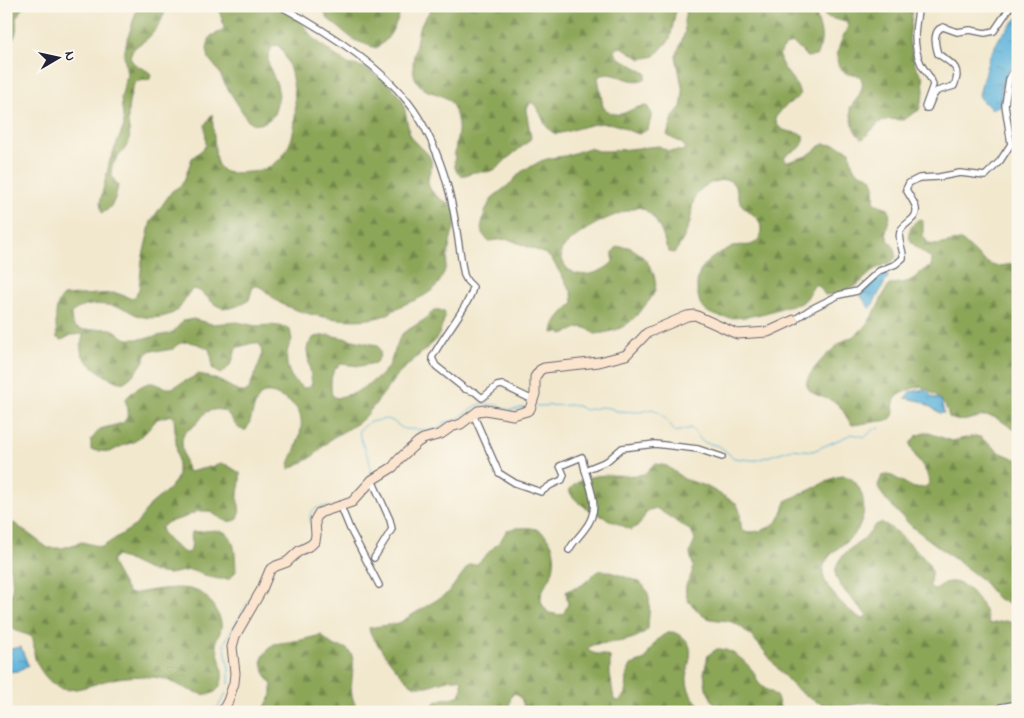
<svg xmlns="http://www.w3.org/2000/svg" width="1024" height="718" font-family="'Indie Flower',sans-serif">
  <defs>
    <pattern id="forest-firs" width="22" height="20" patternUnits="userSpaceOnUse" patternTransform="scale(1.25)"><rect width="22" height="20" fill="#8ca659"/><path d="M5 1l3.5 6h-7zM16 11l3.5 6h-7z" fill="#72874b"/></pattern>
    <pattern id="water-ripples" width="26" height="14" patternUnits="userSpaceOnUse" patternTransform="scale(1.25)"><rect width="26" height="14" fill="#5fb4db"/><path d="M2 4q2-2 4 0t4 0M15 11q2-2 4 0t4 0" fill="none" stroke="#4e92b3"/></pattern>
  </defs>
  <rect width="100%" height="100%" fill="#fbf7ec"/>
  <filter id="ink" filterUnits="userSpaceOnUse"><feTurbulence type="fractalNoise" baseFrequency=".02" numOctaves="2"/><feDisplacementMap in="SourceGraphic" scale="10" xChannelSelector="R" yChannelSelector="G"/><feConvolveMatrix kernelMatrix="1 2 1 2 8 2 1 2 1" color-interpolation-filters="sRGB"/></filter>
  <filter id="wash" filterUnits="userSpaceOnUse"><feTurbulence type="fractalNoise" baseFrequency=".0096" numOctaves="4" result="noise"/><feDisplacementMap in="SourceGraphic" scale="20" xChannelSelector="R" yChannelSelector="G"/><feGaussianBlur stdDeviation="1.12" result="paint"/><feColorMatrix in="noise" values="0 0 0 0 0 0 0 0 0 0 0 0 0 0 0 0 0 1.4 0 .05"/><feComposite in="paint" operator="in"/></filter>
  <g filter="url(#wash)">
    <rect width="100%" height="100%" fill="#f2e8ce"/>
    <g fill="url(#forest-firs)" stroke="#57644a">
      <path d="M 6,6 L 24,6 L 16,18 C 17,30 17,39 6,47 Z"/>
      <path d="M 138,6 L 167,6 C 163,17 160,26 152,34 C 145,43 134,44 130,56 C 132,67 143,66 151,74 L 150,79 L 135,82 C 130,93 128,105 128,117 C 127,125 131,133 129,141 C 123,158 100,165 118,185 C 116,196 114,208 102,213 L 100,203 L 102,194 L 110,160 L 124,126 L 121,98 L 127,75 L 124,54 L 127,40 Z"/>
      <path d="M 218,6 L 250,6 L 265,9 L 291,10 L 295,13 L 312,37 L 336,56 L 348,64 L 363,67 L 390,84 L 403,101 L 410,136 C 415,145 428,150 431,160 C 433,167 428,173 428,180 C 427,193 445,202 455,207 C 459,223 451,232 449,248 C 447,260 446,273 438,284 C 430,295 415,300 403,305 C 396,308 390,314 383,316 C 355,325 308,317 282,304 C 273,300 267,290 258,286 L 253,286 L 249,300 C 232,310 221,313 207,297 C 202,293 200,290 193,289 C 183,296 184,309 171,314 C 162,318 149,319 140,316 C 134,315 129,310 123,308 C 105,304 86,301 71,313 C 70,340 96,326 111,329 C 118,330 121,338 128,339 C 141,340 156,336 168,334 L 173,332 L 183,321 L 193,319 L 212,324 L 237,322 L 256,326 L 271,325 L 286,327 L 290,330 L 292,340 C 282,356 286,379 304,388 L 309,387 L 312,384 L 307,350 L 308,345 L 314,337 L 329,335 L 377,345 C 382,352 381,357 375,363 L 360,366 L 341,364 C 330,370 330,383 332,395 L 336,398 L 355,393 L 379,377 L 389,366 L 400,337 L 403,333 L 424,320 L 434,310 L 440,310 L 444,312 L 445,317 L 440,332 L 435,341 L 400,372 L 366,416 L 358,423 L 332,438 L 311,458 L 289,469 L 289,464 C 295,448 308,425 297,409 C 293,403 285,399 279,396 C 274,393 265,391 261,395 C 252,404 253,420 246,430 C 229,431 235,401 206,412 C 202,416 199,422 195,425 C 191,429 185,430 183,436 C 180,442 185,466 189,472 L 222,464 L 227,465 L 240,473 C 241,483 239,485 238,494 C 237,503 242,511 238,519 C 226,526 218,515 208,511 L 198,511 L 183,518 L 168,522 L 161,528 C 163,538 177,548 185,553 L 190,552 C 193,545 190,539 192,532 C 201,532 213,529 221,531 C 237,534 235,560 236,571 L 230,579 L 219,579 L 210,577 L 190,570 L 169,574 L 153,572 L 126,559 L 116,556 L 112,559 L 112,564 L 127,591 L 131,594 C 149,591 185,583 201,593 C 208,597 212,604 216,611 C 223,622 223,629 216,640 C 216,655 230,678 216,691 C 203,703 175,680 160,678 C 147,676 130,676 118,678 C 102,680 77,693 62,689 C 50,685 38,669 35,658 C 33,653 35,645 33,639 C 30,632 13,635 9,623 C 4,612 9,601 12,590 C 14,577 9,568 6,556 C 5,547 6,535 6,526 L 14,523 L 48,548 L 62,548 L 82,542 L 102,547 L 136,525 L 150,505 L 169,489 L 176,480 L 178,475 L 178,465 L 174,418 L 171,415 L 157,419 L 146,432 L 134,442 L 124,445 L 110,452 L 91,450 L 91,440 L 100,429 L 123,423 C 130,415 129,410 125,400 C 129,394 144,382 152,383 C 159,384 164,389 172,388 L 199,374 L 218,380 L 240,392 L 245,392 L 249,389 L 262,356 L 261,346 L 257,343 L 252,343 L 236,348 C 233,361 231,367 220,374 L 212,368 L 212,359 L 209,349 C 198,343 182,337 173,349 L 161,351 L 151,350 C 146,353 146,357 143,362 C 140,368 130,379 124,382 C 115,385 87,364 83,356 C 79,349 81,341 84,334 L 71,335 L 62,340 L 57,338 C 56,324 53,307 63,296 L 116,293 L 130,298 L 135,297 L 139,289 L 142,260 L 151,221 L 172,191 L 180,186 L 184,181 L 192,158 L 203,149 L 206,145 L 205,125 L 212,114 L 216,160 L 218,165 L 225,172 C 233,174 243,172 251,172 C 301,167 299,109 291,73 C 289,64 285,56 281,48 L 277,45 L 272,47 L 268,56 L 269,66 L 277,85 L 279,95 L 274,115 C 267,122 258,128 248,121 L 225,84 L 218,70 L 209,59 L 207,49 L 209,40 L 211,36 L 222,31 L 224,27 Z"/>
      <path d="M 322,6 L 403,6 C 395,23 393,38 376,48 L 354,40 L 327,18 Z"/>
      <path d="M 432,6 L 675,6 L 676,10 L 670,39 L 655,56 L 641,59 L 622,47 L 617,48 L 615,52 L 618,57 L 646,73 L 646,78 C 631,88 614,67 598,77 L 603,107 C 622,124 627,106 647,106 L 652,114 L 648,129 L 639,134 C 629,132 622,126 614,124 C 595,120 574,131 556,134 C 541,128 543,109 531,102 L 526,110 L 531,137 L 529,141 C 522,147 515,152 508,158 C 503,162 499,168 493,170 C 486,174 478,170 471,173 C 445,185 457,143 458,132 C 459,125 456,112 453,106 C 447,95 438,95 428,91 C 408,81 413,61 416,44 C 417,39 417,33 419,29 C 421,23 429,14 432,6 Z"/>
      <path d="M 687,6 L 816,6 L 815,8 C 818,29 827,35 816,56 L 807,57 L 793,43 C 785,44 783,49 779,55 C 781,71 797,79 800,95 L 797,98 L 785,106 L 775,118 C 778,134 791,130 803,135 C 806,154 790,147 784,159 L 788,162 L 807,156 L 823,144 L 837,145 L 850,151 C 851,159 851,169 860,173 C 864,175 868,174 871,178 C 876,185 874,196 874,203 L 888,208 C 895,223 876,229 895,248 L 896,257 L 893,261 L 875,269 L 856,286 L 834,294 L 825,295 L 820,287 L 816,284 C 810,289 810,296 805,300 C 801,305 793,305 787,306 C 765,314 719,328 701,306 C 689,273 705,258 735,246 C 741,244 747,247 753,244 C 760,240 761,235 761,228 C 760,215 749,214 742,205 C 740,202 739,198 738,195 C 736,187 733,179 724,180 C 712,181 698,187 694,200 C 691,207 692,215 690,222 C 686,234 682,243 674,253 L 669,252 C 665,246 665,240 662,233 C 658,223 649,208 637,207 C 606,218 585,226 561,250 C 561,282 596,279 613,262 L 613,252 L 617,247 C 620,247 624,246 628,247 C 643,252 659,274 655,290 C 653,297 648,302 644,307 C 628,326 621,331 595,334 C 580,322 579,329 563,334 L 559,332 L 553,333 C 553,320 565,311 573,303 L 572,293 L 553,261 L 546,254 L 508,239 L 488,241 L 482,233 L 481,228 L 485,211 L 493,197 L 510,184 L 521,172 L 541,161 L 550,158 L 565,156 L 589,148 L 598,151 L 609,151 L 659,146 L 668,151 L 683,151 L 685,147 C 680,140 673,140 667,135 L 674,115 L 681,107 L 682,102 L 683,92 L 676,56 L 685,32 L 684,21 Z"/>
      <path d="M 819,6 L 913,6 L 909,41 L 915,65 L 923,77 L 924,92 L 919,110 L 903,120 L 889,119 L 880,122 L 863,139 C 852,133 852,119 850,108 C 857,98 867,88 860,76 C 856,74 852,75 848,74 C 827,65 842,40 848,26 L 846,22 L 826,17 Z"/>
      <path d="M 919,219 L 923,221 L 923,236 L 929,244 L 938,245 L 961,240 C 971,247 985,266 997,266 C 1004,266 1011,264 1018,263 L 1018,429 L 1015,430 C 1008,426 998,417 989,416 C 975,415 963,426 949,417 C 946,400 934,394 921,386 C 913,388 896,393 894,402 C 892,410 897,414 889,420 L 852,425 C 846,418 842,405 833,401 C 825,397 811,396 807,386 C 803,375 833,348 842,342 C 847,338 855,337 859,332 C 872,321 880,301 888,286 C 894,282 902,284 909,281 C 919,277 918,271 931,267 L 931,258 C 915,247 897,236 919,219 Z"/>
      <path d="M 926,432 L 952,441 L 975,436 L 980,437 L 999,452 L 1018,460 L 1018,608 L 998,599 L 981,579 L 911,526 L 888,502 L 879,490 L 878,485 L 882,476 L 887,475 L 892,476 L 914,488 L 925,487 L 929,484 C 928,465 915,462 910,444 L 916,436 Z"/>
      <path d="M 656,464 L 667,466 L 684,479 L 706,486 L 734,502 C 743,509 739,520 742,530 C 753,535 772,529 779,519 C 782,514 784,506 787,500 C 795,497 803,493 812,489 C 829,481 848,464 860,490 C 866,503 865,521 855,533 C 846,545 821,555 823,574 C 825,589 850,614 863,619 L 867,616 C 859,605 839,589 836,576 C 833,559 850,549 861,541 C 868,537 872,524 881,523 C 887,521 926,558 929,565 C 934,573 929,579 930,587 L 934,589 C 938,588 941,585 944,583 C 962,577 977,596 984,609 C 987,614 986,619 990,624 L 1005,621 L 1018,623 L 1018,701 L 1005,699 L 992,712 L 893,712 C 872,692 853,711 831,706 C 786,698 772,649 738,625 C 728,618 715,622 705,617 C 701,615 697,610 694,607 C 691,604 688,602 687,598 C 682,582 691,581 693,569 C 694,565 691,559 690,554 C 690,549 694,545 695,540 L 691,531 L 656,508 L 647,511 L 640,524 L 631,530 C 614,521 574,507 569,490 C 589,467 619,479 644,474 L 651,467 Z"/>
      <path d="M 516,528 C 522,528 530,527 536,529 C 555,537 558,559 551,576 C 548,583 542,588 541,597 C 540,603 545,609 549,613 L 560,615 L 564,613 L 568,604 L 566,592 C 571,588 575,589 580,586 C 588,582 593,572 602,570 C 605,570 635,580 639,582 C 642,583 645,588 647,591 C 652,602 648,617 648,629 C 635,643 610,642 592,645 L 587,649 C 594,656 602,653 610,657 L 610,674 L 614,700 L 619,701 L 626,694 L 627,674 L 631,665 L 645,660 C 651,649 658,633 673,632 C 705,644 682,665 688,687 C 691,698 699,704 706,712 L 524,712 C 524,704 522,697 515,693 L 511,696 L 508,712 L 429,712 C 431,708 432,704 436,702 C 450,694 467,703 461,679 C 448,678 439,683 427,686 C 424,686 419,686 416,686 C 403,682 378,645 370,633 L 369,628 L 399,623 L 448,593 L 469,565 L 477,564 L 501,540 L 507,530 Z"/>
      <path d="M 321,635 C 325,638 329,643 333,645 C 338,648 344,646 348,650 C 363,663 339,693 362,712 L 262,712 L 272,695 L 272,685 L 264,672 L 262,660 L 264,655 L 270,647 L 274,644 L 301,640 Z"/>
      <path d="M 717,649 C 731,648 745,661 753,671 C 755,674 756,679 758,682 C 770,697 776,685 781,712 L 722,712 L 713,702 L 706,688 L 704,673 L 708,655 Z"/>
    </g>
    <g fill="url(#water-ripples)" stroke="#406b8b">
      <path d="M 1018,17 C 1018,27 1019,39 1018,50 C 1016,67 995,82 1003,103 L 1002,105 L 990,109 L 989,105 L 983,102 L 979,95 L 989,57 L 1000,37 Z"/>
      <path d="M 886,272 L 888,277 L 870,309 L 861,296 L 861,294 L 880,273 Z"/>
      <path d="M 924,389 L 933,397 L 941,400 L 944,413 L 940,413 L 921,401 L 905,398 L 910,392 Z"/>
      <path d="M 21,647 L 28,665 L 18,671 L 6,672 L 6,653 L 10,649 Z"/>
    </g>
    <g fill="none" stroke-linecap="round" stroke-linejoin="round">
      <g stroke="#5fb4db" stroke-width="1">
        <path d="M 536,406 L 575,405 L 586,410 L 601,407 L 610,408 L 616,411 L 641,412 L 652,409 C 663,414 669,422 675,432 L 691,428 L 703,442 L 719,446 L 734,458 L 751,460 L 757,460 L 792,449 L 813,451 L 852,434 L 865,437 L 874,429 L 880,428"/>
        <path d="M 364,483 C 380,462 361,453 359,430 L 369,422 L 386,419 L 391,420 L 404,429 L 433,430 L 438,429 L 445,422 L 457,419 L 476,406 L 482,404 L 498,405 L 505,409 L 513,410 L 524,407"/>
        <path d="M 312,528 C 306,510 313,508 328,506"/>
        <path d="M 280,560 L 289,554 L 296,545 L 307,542 L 312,535"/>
        <path d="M 265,571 L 266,566 L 276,561"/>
        <path d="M 229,684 L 229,669 L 224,643 L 262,579"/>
        <path d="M 215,712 L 226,693"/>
      </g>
    </g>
  </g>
  <g filter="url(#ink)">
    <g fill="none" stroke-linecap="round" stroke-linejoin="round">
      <g stroke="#6b676e" stroke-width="8">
        <g id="street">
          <path d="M 280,6 C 323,29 377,63 408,102 C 425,123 440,158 447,184 C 456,214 458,245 464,275 L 467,281 L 473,287 C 470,305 441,338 432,358 L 436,366 L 465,389 L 475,392 L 482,398 L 497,386 L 502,385 L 533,400"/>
          <path d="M 919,6 C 915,27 912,45 921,64 C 925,72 931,76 933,85 L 925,107 L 926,108 L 928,108 L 933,96 L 937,91 L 954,86 C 962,68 953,64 938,54 C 935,44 932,31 943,27 L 957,32 L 970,30 L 985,33 L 994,31 L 1011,6"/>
          <path d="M 794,320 L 809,310 L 839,295 L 857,291 L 879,271 L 896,264 L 903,258 C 904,249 897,241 900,232 C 902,226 907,224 911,220 C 923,210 911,200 906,189 L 909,183 L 919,178 L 939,177 L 960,173 L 985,176 L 1000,161 L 1011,144 L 1005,105 L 1009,79 L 1018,63"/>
          <path d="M 473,414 L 499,473 L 515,483 L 541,492 L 551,485 L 562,480 L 564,475 L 560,466 L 582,457 L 585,470 L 607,461 L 622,448 L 655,444 L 698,449 L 722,457"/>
          <path d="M 372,480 L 390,520 L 392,529 L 374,558"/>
          <path d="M 341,507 L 350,529 L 379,585"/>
          <path d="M 569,550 C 573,542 579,537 584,530 C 601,509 592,494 585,470"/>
          <path d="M 997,712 L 1001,707 L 1013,705 L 1018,706"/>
        </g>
      </g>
      <g stroke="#6b676e" stroke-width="11">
        <path id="secondary" d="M 222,712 L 228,701 L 234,683 L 235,673 L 232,647 L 235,636 L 262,589 L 270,570 L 276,566 L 287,562 L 299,551 L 311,545 L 315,541 L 316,535 L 315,520 L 319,513 L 352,502 L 372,480 L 393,467 L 399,459 L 418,442 L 423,439 L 441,434 L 451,427 L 461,424 L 478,411 L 486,410 L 513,415 L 527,411 L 530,409 L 535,394 L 535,377 L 540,370 L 544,368 L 599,362 L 626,355 L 647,333 L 687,316 L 695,315 L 737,334 L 768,332 L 794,320"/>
      </g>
      <use href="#street" stroke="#fff" stroke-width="5.5"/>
      <use href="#secondary" stroke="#fce5cf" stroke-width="9"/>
    </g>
  </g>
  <rect width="1024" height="718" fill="none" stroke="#fbf7ec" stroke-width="25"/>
  <g transform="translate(58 58) rotate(81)" stroke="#fbf7ec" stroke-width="4" paint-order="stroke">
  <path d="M0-4L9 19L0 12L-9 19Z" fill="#22223b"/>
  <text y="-8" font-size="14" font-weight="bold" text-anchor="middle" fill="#22223b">N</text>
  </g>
</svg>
